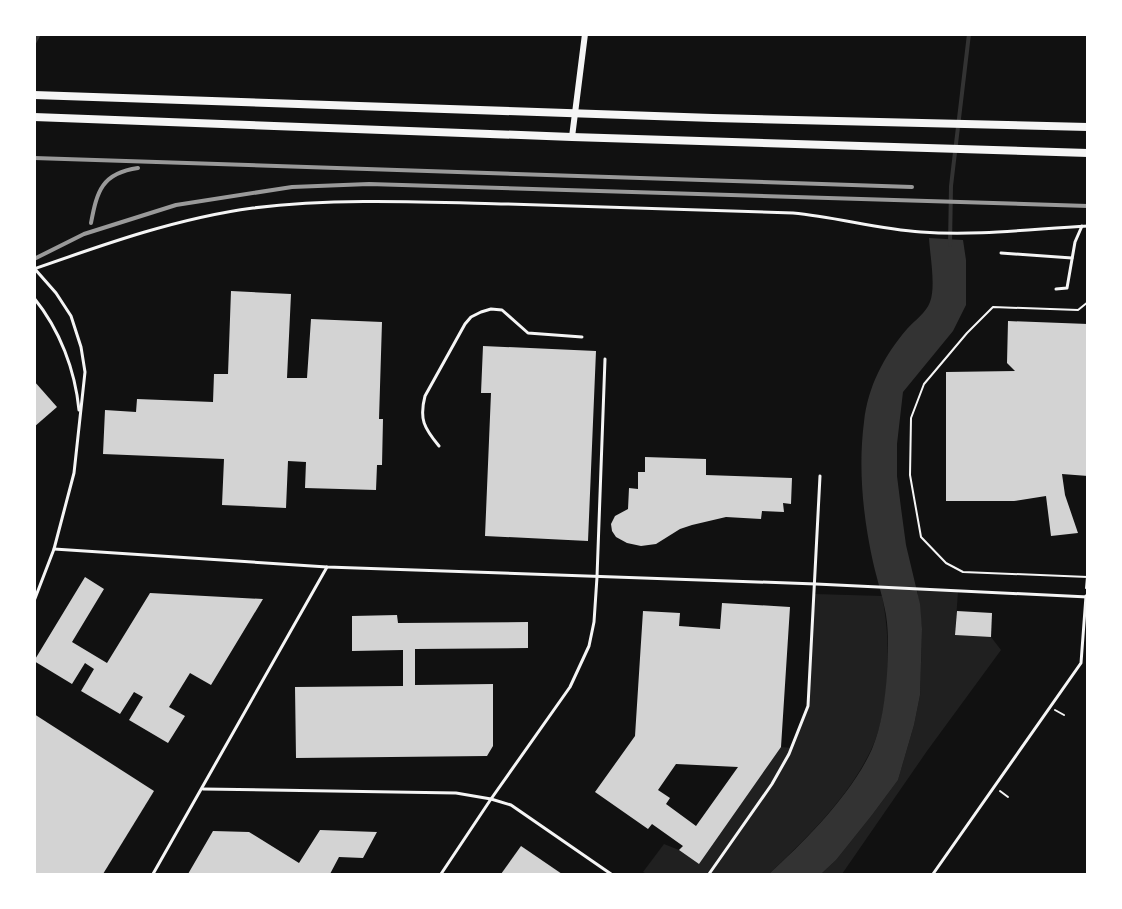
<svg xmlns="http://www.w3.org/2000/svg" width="1122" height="909" font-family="Barlow,sans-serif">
  <rect width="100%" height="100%" fill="#111"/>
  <g fill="#202020">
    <path d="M 917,589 L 958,591 L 955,635 L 991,637 L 1001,650 L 927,751 L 842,874 L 821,874 L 836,860 L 872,815 L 898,780 L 914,725 L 920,695 L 922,629 Z"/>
    <path d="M 815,594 L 882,596 C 891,638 891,710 871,750 C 848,798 807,838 769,874 L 647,874 L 643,872 L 664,844 L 679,850 L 699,864 L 781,747 L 792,748 L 808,706 Z"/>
  </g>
  <path fill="#333" d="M 929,238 L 963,240 L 966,260 L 966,305 L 953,331 L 903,392 L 897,444 L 897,476 L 901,508 L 906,545 L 920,604 L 922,629 L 920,695 L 914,725 L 898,780 L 872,815 L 836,860 L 821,874 L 769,874 C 805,841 852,794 872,749 C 882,725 885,699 887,674 C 888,655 889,633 886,615 C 883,597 877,580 873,562 C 863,517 858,468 864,422 C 868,386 884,356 907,329 C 915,320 926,313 930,302 C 936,286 930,256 929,238 Z"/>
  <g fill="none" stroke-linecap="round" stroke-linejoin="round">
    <g stroke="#333" stroke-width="4">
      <path d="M 34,43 L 39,34"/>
      <path d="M 950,245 L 951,186 L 969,34"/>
    </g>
  </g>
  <g fill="#d3d3d3" fill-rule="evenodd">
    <path d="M 231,291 L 291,294 L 287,378 L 307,378 L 311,319 L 382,322 L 379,419 L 383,419 L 382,465 L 377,465 L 376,490 L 305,488 L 306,462 L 288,461 L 286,508 L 222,505 L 224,459 L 103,454 L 105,410 L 136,412 L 137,399 L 213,402 L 214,374 L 228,374 Z"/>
    <path d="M 1008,321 L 1088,324 L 1088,476 L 1062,474 L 1065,495 L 1078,533 L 1051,536 L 1046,496 L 1014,501 L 946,501 L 946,372 L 1015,371 L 1007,363 Z"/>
    <path d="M 483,346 L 596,351 L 588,541 L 485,536 L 491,393 L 481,393 Z"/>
    <path d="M 34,381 L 57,407 L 34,427 Z"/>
    <path d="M 645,457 L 706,459 L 706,475 L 792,478 L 791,504 L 783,503 L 784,512 L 762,511 L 761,519 L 726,517 L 692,525 L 680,529 L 656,544 L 641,546 L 627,543 L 616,537 L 612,531 L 611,524 L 615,516 L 628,509 L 629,488 L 638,489 L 638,472 L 645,472 Z"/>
    <path d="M 85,577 L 104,589 L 72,642 L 107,663 L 150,593 L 263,599 L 211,685 L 190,673 L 169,707 L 185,716 L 168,743 L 129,720 L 143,697 L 134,692 L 120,714 L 81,691 L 94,669 L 85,663 L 72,684 L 34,661 Z"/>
    <path d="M 722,603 L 790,607 L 781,747 L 699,864 L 679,850 L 683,846 L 652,824 L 648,829 L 595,792 L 635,736 L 643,611 L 680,613 L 679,626 L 720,629 ZM 676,764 L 738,767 L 696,826 L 666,804 L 670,798 L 658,790 Z"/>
    <path d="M 957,611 L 992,613 L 991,637 L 955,635 Z"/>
    <path d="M 397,615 L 398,623 L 528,622 L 528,648 L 415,649 L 415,685 L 493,684 L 493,746 L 487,756 L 296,758 L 295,687 L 403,686 L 403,650 L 352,651 L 352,616 Z"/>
    <path d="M 34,714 L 154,791 L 103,874 L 34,874 Z"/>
    <path d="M 320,830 L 377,832 L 363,858 L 339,857 L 330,874 L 188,874 L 213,831 L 249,832 L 299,863 Z"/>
    <path d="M 521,846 L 562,874 L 501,874 Z"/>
  </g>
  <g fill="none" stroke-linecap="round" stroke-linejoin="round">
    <g stroke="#f5f5f5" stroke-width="2">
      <path d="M 1088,302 L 1078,310 L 993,307 L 967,333 L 924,384 L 911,418 L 910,475 L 921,537 L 946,563 L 963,572 L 1088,577"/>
      <path d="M 1086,588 L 1087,577"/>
      <path d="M 1055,710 L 1064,715"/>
      <path d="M 1000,791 L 1008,797"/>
    </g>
    <g stroke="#f5f5f5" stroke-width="3">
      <path d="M 1001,253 L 1072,258"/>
      <path d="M 34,268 L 56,293 L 71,316 L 81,347 L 85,372 L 74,473 L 54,549 L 34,601"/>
      <path d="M 34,269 C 105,244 178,218 253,208 C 337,198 422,202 507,204 C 602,207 697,210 793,213 C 836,217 878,229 921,232 C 978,236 1031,229 1088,226"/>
      <path d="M 1056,289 L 1067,288 L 1075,242 L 1082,226"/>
      <path d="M 34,298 C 60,330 75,370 79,410"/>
      <path d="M 439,446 C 424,428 419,419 425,396 L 465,324 L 471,317 L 481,312 L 491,309 L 502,310 L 528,333 L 582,337"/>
      <path d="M 54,549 L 327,567 L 816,584 L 1088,597"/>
      <path d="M 203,789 L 456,793 L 491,799 L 511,805 L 611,874"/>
      <path d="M 153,874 L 327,567"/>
      <path d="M 441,874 L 491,799 L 570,687 L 589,646 L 594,622 L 597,577 L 605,359"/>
      <path d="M 709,874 L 772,784 L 789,754 L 808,706 L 820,476"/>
      <path d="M 933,874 L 1081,663 L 1086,596"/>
    </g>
    <path stroke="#f5f5f5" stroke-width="6" d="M 572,137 L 585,34"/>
    <g stroke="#f5f5f5" stroke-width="8">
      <path d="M 34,95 L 713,118 L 1088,127"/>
      <path d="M 34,117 L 572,137 L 1088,153"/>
    </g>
    <g stroke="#9a9a9a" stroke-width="4">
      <path d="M 34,158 L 912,187"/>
      <path d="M 91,223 C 97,191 102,173 138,168"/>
      <path d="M 34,259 L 84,234 L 176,205 L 292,187 L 369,184 L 1088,206"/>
    </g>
  </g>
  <rect width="1122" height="909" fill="none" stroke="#ffffff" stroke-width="72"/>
</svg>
